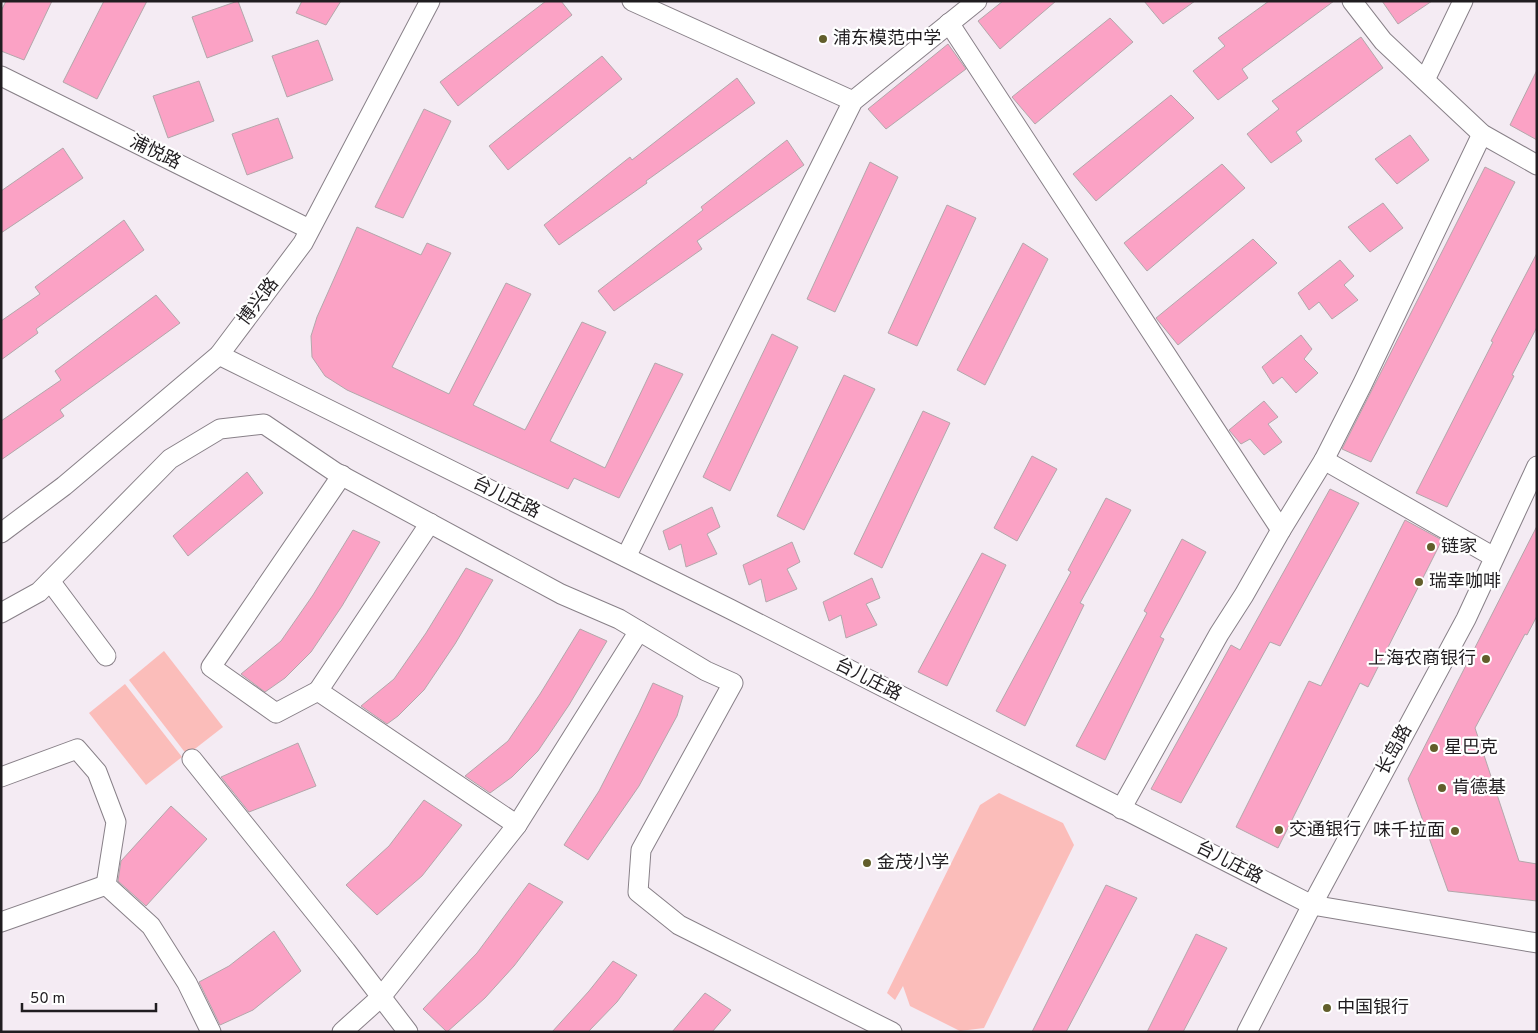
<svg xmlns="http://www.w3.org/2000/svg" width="1538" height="1033" font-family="Overpass,'Noto Sans SC',sans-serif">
  <rect width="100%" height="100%" fill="#f4ebf3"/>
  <g fill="#fbbdba">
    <path d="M 164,651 L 223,727 L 187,755 L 129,680 Z"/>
    <path d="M 125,684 L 182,757 L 146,785 L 89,713 Z"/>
    <path d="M 999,793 L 1063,823 L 1074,845 L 984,1028 L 960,1031 L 910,1006 L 903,986 L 895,1000 L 887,993 L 980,805 Z"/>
  </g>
  <g fill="#fba2c5" stroke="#b3a7ab">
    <path d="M 6,1 L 52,1 L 24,60 L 1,51 L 1,11 Z"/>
    <path d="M 104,1 L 147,1 L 97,99 L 63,82 Z"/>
    <path d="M 238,1 L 253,41 L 207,58 L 192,17 Z"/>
    <path d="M 302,1 L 341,1 L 326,25 L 296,13 Z"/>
    <path d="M 546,1 L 561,1 L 572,15 L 458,106 L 440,82 Z"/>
    <path d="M 1003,1 L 1056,1 L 1000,49 L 978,21 Z"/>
    <path d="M 1144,1 L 1195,1 L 1163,24 Z"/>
    <path d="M 1269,1 L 1334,1 L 1242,69 L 1248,78 L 1218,100 L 1193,71 L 1225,46 L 1218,38 Z"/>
    <path d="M 1382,1 L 1432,1 L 1398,24 Z"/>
    <path d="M 1110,18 L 1133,42 L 1035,124 L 1012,97 Z"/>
    <path d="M 1361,37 L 1383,68 L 1296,132 L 1302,141 L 1271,163 L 1247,134 L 1279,109 L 1272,101 Z"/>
    <path d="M 318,40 L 333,80 L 287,97 L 272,56 Z"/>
    <path d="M 948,44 L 966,69 L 886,129 L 868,109 Z"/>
    <path d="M 602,56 L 622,79 L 508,170 L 489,146 Z"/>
    <path d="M 1537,70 L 1537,140 L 1510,125 Z"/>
    <path d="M 737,78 L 755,103 L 646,181 L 647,183 L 559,245 L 544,225 L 630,157 L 632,160 Z"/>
    <path d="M 199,81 L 214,121 L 168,138 L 153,96 Z"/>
    <path d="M 1171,95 L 1194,118 L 1096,201 L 1073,174 Z"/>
    <path d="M 424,109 L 451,121 L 403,218 L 375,207 Z"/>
    <path d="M 278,118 L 293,158 L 247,175 L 232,134 Z"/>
    <path d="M 1410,135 L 1429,160 L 1397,184 L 1375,159 Z"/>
    <path d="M 787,140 L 804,165 L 697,241 L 702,249 L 614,311 L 598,291 L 703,210 L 701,207 Z"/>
    <path d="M 63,148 L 83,178 L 1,233 L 1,191 Z"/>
    <path d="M 870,162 L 898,177 L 835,312 L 807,299 Z"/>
    <path d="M 1222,164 L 1245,188 L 1147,271 L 1124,243 Z"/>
    <path d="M 1485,167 L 1515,182 L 1371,462 L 1342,449 Z"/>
    <path d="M 1383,203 L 1403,228 L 1370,252 L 1348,227 Z"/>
    <path d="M 947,205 L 976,218 L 917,346 L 888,333 Z"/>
    <path d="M 124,220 L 144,250 L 36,329 L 38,333 L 1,360 L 1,321 L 40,294 L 35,287 Z"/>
    <path d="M 357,227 L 421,255 L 427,243 L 451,253 L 392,367 L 449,394 L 506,283 L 531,294 L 473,405 L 525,430 L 582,322 L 606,332 L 550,441 L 605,468 L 655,363 L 683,374 L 619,498 L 574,478 L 568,489 L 347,390 L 325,376 L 312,357 L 311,336 L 317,317 Z"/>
    <path d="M 1253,239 L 1277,263 L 1178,345 L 1156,318 Z"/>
    <path d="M 1023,243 L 1048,259 L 985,385 L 957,370 Z"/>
    <path d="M 1537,253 L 1537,327 L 1512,375 L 1514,376 L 1447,507 L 1416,493 L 1493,342 L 1491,341 Z"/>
    <path d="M 1340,260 L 1354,276 L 1344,285 L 1358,300 L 1332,319 L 1319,302 L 1309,310 L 1298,293 Z"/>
    <path d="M 156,295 L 180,323 L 60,410 L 64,416 L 1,460 L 1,421 L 61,380 L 55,371 Z"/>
    <path d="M 772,334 L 798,347 L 730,491 L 703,477 Z"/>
    <path d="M 1301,335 L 1312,349 L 1304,359 L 1318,373 L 1296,393 L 1282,377 L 1273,384 L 1262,367 Z"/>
    <path d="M 844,375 L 875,389 L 804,530 L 777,516 Z"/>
    <path d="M 1264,401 L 1278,417 L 1268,424 L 1282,442 L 1264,455 L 1250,439 L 1241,444 L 1229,430 Z"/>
    <path d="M 923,411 L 950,423 L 882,568 L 854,554 Z"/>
    <path d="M 1032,456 L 1057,469 L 1017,541 L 994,528 Z"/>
    <path d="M 247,472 L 263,493 L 188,556 L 173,536 Z"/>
    <path d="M 1330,489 L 1359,503 L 1280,646 L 1270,642 L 1181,803 L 1151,789 L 1231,645 L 1240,650 Z"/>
    <path d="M 1106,498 L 1131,510 L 1080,603 L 1084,605 L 1025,726 L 996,711 L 1071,572 L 1068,570 Z"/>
    <path d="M 712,507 L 720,527 L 707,534 L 717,554 L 686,567 L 681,544 L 669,550 L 663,531 Z"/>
    <path d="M 1405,520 L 1442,540 L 1368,687 L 1360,683 L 1278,848 L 1236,827 L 1309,681 L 1321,686 Z"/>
    <path d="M 1537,526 L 1537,616 L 1527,635 L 1525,634 L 1475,728 L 1519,861 L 1537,864 L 1537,901 L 1448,891 L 1408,779 Z"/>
    <path d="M 353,530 L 380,542 L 342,606 L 311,652 L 285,678 L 265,692 L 241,674 L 281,641 L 313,595 Z"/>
    <path d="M 1182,539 L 1206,552 L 1160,637 L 1164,639 L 1105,760 L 1076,746 L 1147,613 L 1144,611 Z"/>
    <path d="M 792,542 L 800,562 L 787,569 L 797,589 L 766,602 L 761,579 L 749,585 L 743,565 Z"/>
    <path d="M 982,553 L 1006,565 L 947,686 L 918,672 Z"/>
    <path d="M 466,568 L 493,580 L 455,644 L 424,690 L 398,716 L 387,724 L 361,706 L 394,679 L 426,633 Z"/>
    <path d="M 872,578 L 880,598 L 866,604 L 877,625 L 846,638 L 841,615 L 829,621 L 823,602 Z"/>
    <path d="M 580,629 L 607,641 L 569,705 L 538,751 L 512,777 L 490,793 L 465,776 L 508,741 L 540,694 Z"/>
    <path d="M 653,683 L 683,696 L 677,716 L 639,786 L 588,860 L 564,845 L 599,791 L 639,713 Z"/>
    <path d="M 298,743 L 316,786 L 249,812 L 221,777 Z"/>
    <path d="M 424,800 L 462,825 L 422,876 L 377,915 L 346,885 L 389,846 Z"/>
    <path d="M 171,806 L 207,839 L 146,906 L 118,881 L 121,861 Z"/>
    <path d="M 529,883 L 563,902 L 514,966 L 485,998 L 447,1032 L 423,1009 L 477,953 Z"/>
    <path d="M 1106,885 L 1137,898 L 1066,1032 L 1032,1032 Z"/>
    <path d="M 274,931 L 301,971 L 253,1010 L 220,1025 L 199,982 L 229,966 Z"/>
    <path d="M 1196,934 L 1227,948 L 1183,1032 L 1147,1032 Z"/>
    <path d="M 613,961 L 637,975 L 617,1002 L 588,1032 L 552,1032 L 589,991 Z"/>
    <path d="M 705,993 L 731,1010 L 712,1032 L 672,1032 Z"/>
  </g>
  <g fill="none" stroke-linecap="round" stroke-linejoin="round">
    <g stroke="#888088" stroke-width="21">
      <g id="minor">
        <path d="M 632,1 L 853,101"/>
        <path d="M 1352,1 L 1383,41 L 1482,134 L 1537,165"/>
        <path d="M 949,23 L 1281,530"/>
        <path d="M 1,76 L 309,229"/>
        <path d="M 1425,80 L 1463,1"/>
        <path d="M 219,355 L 730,609 L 1312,905 L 1537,943"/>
        <path d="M 1324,460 L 1494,557"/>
        <path d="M 430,523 L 318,691 L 517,825"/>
        <path d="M 1,533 L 64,486 L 219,355 L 303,243 L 430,1"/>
        <path d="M 626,557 L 853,101 L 977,1"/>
        <path d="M 50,581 L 106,656"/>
        <path d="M 1,613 L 39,592 L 170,459 L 220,429 L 264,424 L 335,472 L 561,594 L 619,619 L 706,671 L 733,683 L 641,850 L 638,892 L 679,925 L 892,1032"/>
        <path d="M 318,691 L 276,713 L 211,667 L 342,475"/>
        <path d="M 192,759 L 346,951 L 408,1032"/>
        <path d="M 1,777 L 77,749 L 97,772 L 116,822 L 106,885 L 151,926 L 187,983 L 211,1032"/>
        <path d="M 1121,809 L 1219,634 L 1244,595 L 1281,530 L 1324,460 L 1362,385 L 1482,134"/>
        <path d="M 1,922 L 106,885"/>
        <path d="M 342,1032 L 381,997 L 517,825 L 639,631"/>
        <path d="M 1247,1032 L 1312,905 L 1466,619 L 1537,466"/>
      </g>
    </g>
    <use href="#minor" stroke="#fff" stroke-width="19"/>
  </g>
  <g fill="#625e2b" stroke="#fff" stroke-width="2">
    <circle cx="823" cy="39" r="5"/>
    <circle cx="1431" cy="547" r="5"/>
    <circle cx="1419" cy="582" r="5"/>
    <circle cx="1486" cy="659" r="5"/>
    <circle cx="1434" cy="748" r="5"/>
    <circle cx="1442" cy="788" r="5"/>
    <circle cx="1279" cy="830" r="5"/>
    <circle cx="1455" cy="831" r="5"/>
    <circle cx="867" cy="863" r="5"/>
    <circle cx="1327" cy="1008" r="5"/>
  </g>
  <g text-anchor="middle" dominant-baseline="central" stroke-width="4.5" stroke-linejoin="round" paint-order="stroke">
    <g font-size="18" fill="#201d20" stroke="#fff" text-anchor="start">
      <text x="833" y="39">浦东模范中学</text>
      <text x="1441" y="547">链家</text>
      <text x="1429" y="582">瑞幸咖啡</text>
      <text x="1476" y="659" text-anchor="end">上海农商银行</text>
      <text x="1444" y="748">星巴克</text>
      <text x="1452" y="788">肯德基</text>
      <text x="1289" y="830">交通银行</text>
      <text x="1445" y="831" text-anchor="end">味千拉面</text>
      <text x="877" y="863">金茂小学</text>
      <text x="1337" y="1008">中国银行</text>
    </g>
    <g font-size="18" fill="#201d20" stroke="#fff">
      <text transform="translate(155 153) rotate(26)">浦悦路</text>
      <text transform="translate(259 302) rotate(-53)">博兴路</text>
      <text transform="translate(506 498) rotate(26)">台儿庄路</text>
      <text transform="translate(868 680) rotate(27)">台儿庄路</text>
      <text transform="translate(1395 750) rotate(-62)">长岛路</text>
      <text transform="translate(1229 863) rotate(27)">台儿庄路</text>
    </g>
  </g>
  <rect width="1538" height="1033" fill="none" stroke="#201d20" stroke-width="5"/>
  <path d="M22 1003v8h134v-8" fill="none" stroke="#201d20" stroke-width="2.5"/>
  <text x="30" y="1003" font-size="15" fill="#201d20" stroke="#ffffff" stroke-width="4" paint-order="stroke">50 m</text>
</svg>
